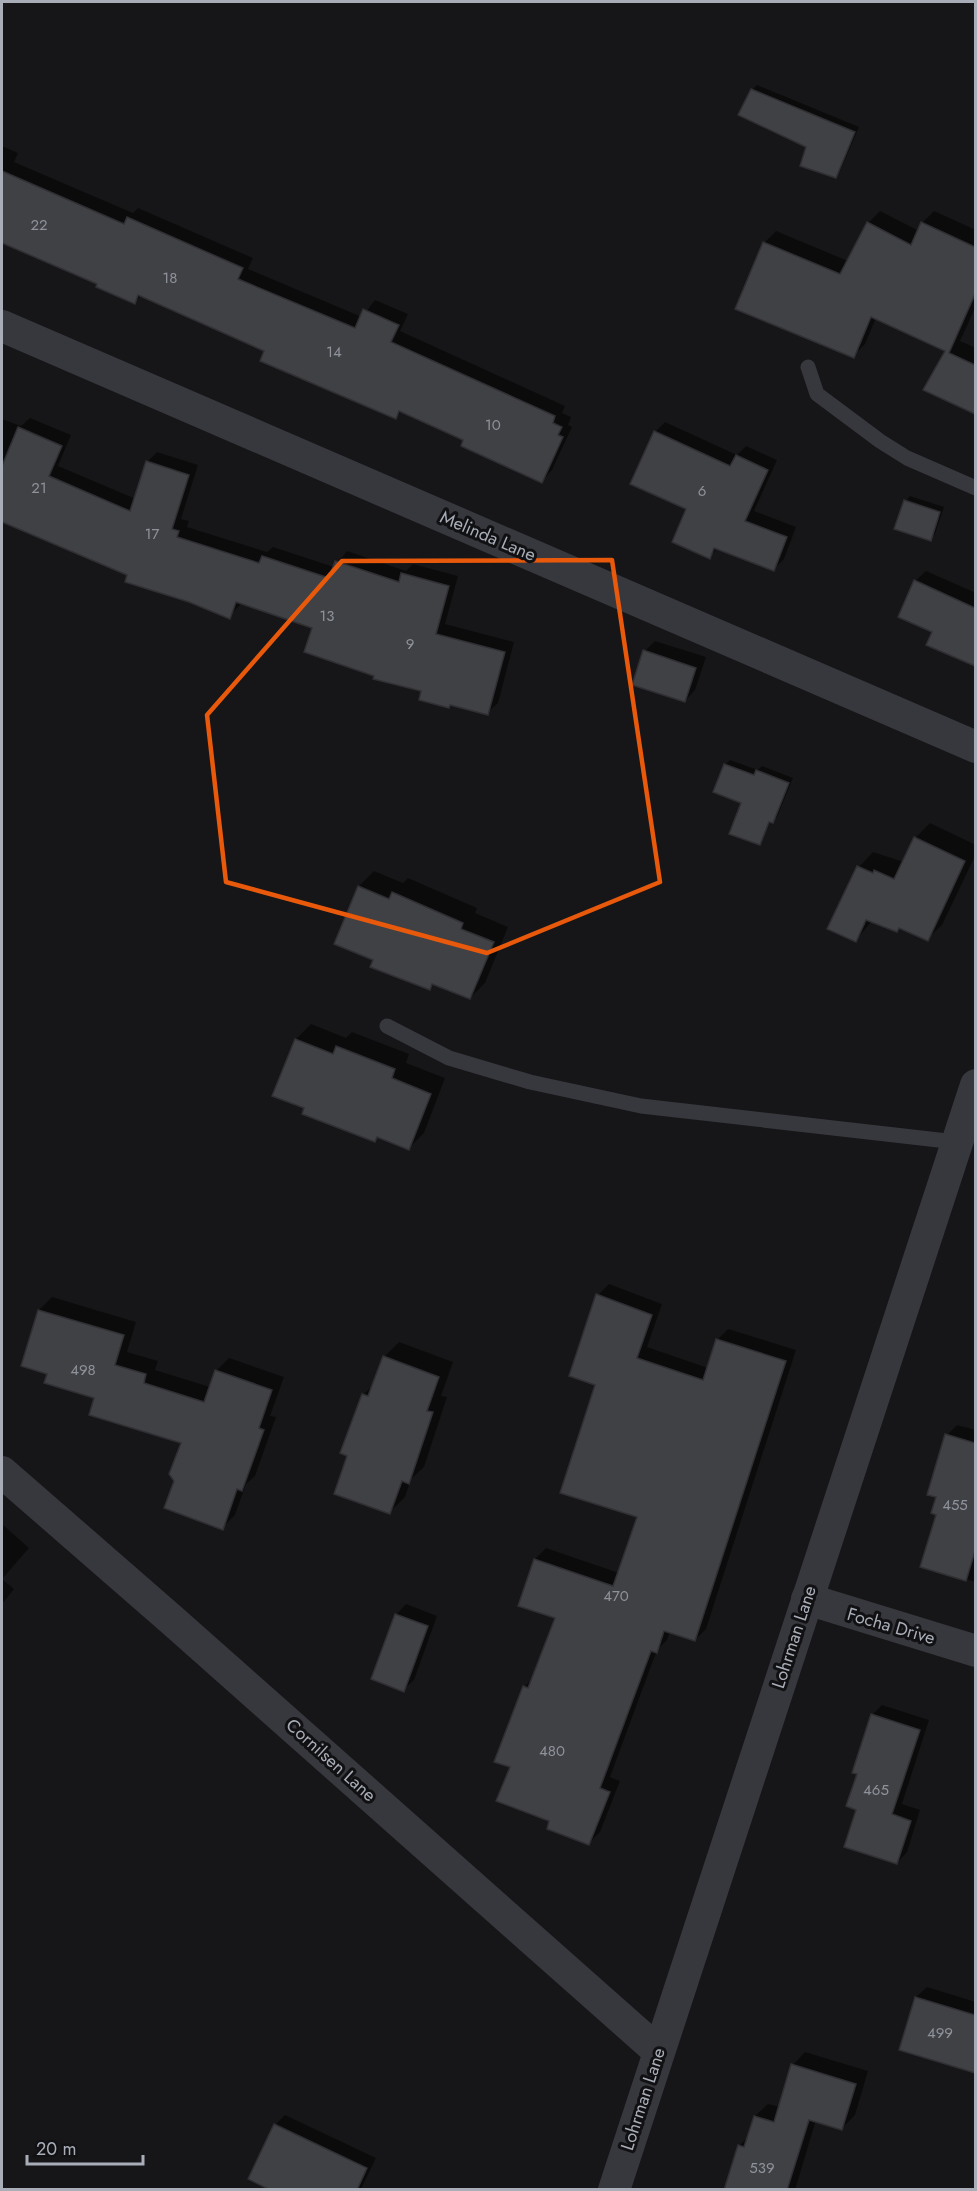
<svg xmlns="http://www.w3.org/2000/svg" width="977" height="2191" font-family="Jost,sans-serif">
  <rect width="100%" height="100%" fill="#161618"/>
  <g fill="#0007">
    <path d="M 757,85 L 859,127 L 840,171 L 835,176 L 752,90 Z"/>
    <path d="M 2,146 L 18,153 L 14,162 L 133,213 L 138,208 L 253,258 L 248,269 L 362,317 L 375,300 L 408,314 L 400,331 L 565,406 L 562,413 L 571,417 L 568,425 L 572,427 L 552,470 L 542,481 L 465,439 L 402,411 L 396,417 L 266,350 L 142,295 L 134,302 L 99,284 L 2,242 Z"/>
    <path d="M 880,211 L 919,231 L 922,223 L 934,211 L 976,230 L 976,306 L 960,341 L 976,348 L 976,412 L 925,389 L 947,351 L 876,318 L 865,344 L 853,356 L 764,243 L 776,231 L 848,261 L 868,223 Z"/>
    <path d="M 30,418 L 71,435 L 58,466 L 136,499 L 147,462 L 157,452 L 198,465 L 181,519 L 189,521 L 187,527 L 267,552 L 273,547 L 334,567 L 347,551 L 406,571 L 413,564 L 458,576 L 445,624 L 514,642 L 498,703 L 487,713 L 452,703 L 449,707 L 422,690 L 376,675 L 314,627 L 241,604 L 231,614 L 2,521 L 2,419 L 21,426 Z"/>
    <path d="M 665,422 L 737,455 L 746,446 L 777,460 L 754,511 L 796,527 L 784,559 L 774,569 L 718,548 L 709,557 L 655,432 Z"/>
    <path d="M 910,496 L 944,507 L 935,534 L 930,539 L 906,501 Z"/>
    <path d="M 926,571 L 976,593 L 976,664 L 928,644 L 934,631 L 915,581 Z"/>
    <path d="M 655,641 L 706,657 L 695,690 L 685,701 L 645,651 Z"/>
    <path d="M 730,760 L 758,770 L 762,766 L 793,778 L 777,817 L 771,821 L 759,843 L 742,802 L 715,791 L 726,764 Z"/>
    <path d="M 930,823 L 976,845 L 976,854 L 942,925 L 927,939 L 901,927 L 897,930 L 872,921 L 856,940 L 829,928 L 859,867 L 873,852 L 904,862 L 915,838 Z"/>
    <path d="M 374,871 L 403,883 L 408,878 L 477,908 L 475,913 L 508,927 L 485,983 L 470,998 L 435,983 L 429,989 L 375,959 L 359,886 Z"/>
    <path d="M 311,1024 L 346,1038 L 352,1032 L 409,1054 L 406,1063 L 445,1078 L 424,1133 L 409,1148 L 379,1136 L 375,1141 L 274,1095 L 296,1039 Z"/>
    <path d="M 609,1284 L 662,1304 L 647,1347 L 708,1368 L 717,1340 L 728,1329 L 796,1350 L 706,1629 L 695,1640 L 670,1631 L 667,1640 L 657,1650 L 610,1777 L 620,1781 L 600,1832 L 589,1843 L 551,1820 L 511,1766 L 524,1687 L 534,1677 L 557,1617 L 535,1559 L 546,1548 L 619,1573 L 639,1516 L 597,1384 L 598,1295 Z"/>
    <path d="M 52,1297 L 136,1322 L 127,1352 L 158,1361 L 155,1370 L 210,1387 L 216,1371 L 229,1358 L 284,1377 L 270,1416 L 276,1417 L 255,1476 L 246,1484 L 235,1515 L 222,1528 L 176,1480 L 183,1442 L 96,1397 L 39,1310 Z"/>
    <path d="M 399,1342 L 453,1362 L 441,1396 L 447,1397 L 424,1467 L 411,1479 L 405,1497 L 390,1512 L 349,1455 L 363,1395 L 375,1383 L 384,1357 Z"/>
    <path d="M 957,1425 L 976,1430 L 976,1582 L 922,1566 L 938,1514 L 947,1435 Z"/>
    <path d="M 2,1524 L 29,1548 L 2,1579 L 14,1589 L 2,1604 Z"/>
    <path d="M 406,1604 L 437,1616 L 414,1680 L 403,1690 L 396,1615 Z"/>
    <path d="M 882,1705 L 929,1720 L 902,1804 L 920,1810 L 907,1852 L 897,1863 L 858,1809 L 859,1773 L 872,1715 Z"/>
    <path d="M 927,1987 L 976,2002 L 976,2071 L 901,2049 L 916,1997 Z"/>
    <path d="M 805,2052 L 868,2071 L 855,2115 L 842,2128 L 816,2120 L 795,2190 L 725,2190 L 739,2146 L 749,2136 L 755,2116 L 768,2104 L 780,2107 L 793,2065 Z"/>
    <path d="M 285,2115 L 376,2158 L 361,2189 L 363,2190 L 273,2190 L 275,2125 Z"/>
  </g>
  <g fill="#404145" stroke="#303034" stroke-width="1.5">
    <path d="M 751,89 L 855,132 L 836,178 L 800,166 L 806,147 L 738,115 Z"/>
    <path d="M 2,171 L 124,224 L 127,217 L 243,268 L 238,279 L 355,328 L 363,309 L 399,325 L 391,342 L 555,416 L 553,423 L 562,427 L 558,435 L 563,437 L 542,483 L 461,446 L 463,440 L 399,411 L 396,419 L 260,361 L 264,351 L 138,295 L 135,304 L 96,287 L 97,284 L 2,243 Z"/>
    <path d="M 867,222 L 911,245 L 921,222 L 975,247 L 975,294 L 949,353 L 975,365 L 975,414 L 923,390 L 945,351 L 871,317 L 854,358 L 735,309 L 763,242 L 840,274 Z"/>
    <path d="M 18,427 L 62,446 L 49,476 L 130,511 L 146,461 L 189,475 L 172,529 L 179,531 L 177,537 L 259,563 L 262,556 L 329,578 L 335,561 L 399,582 L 401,573 L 449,586 L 436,634 L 505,652 L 488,715 L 450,705 L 449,708 L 419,700 L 421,691 L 373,679 L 374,676 L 304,652 L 312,628 L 236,602 L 230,619 L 189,602 L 125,582 L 127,575 L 2,522 L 2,466 Z"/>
    <path d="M 654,431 L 730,466 L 736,455 L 768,470 L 745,521 L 787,537 L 774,571 L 714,548 L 710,559 L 672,542 L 686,509 L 630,484 Z"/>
    <path d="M 904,500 L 940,512 L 931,541 L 894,529 Z"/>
    <path d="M 914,580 L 975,608 L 975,666 L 926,645 L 932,632 L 898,617 Z"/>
    <path d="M 643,650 L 696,668 L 685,702 L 632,685 Z"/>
    <path d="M 724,764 L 754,775 L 756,770 L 789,783 L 773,823 L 769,822 L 760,845 L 729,834 L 741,803 L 713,792 Z"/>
    <path d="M 914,837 L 965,861 L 928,941 L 899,928 L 897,932 L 866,920 L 856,942 L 827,929 L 857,866 L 873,873 L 874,870 L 894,879 Z"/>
    <path d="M 358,886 L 389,899 L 392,892 L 463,923 L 461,929 L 494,942 L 470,999 L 432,984 L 430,990 L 370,967 L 373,960 L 334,944 Z"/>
    <path d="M 295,1039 L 333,1054 L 336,1046 L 395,1069 L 392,1078 L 431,1094 L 409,1150 L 377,1137 L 375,1142 L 302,1114 L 304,1108 L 272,1096 Z"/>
    <path d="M 596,1294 L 652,1315 L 637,1358 L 703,1380 L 716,1339 L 786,1361 L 695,1641 L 664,1631 L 657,1653 L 651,1651 L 600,1788 L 610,1792 L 589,1845 L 547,1829 L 549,1821 L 496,1801 L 510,1767 L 494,1762 L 523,1686 L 528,1688 L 555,1618 L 518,1606 L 534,1559 L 613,1586 L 637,1517 L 560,1493 L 595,1385 L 569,1376 Z"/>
    <path d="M 38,1310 L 124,1335 L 115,1365 L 146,1374 L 144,1383 L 204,1402 L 215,1370 L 272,1390 L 259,1428 L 264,1430 L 242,1491 L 237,1489 L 223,1530 L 164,1508 L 174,1481 L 169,1474 L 181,1443 L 89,1415 L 94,1398 L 44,1383 L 47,1374 L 21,1366 Z"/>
    <path d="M 383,1356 L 439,1377 L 427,1411 L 433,1412 L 409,1484 L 402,1481 L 390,1514 L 334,1494 L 347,1456 L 340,1453 L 362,1394 L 368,1396 Z"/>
    <path d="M 945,1434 L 975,1443 L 975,1551 L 966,1581 L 920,1567 L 936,1515 L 931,1513 L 936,1497 L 927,1495 Z"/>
    <path d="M 395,1614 L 428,1626 L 404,1692 L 371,1679 Z"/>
    <path d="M 871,1714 L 920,1730 L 892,1814 L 911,1821 L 897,1864 L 844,1847 L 856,1810 L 846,1806 L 857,1774 L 852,1773 Z"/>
    <path d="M 915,1997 L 975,2015 L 975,2073 L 899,2050 Z"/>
    <path d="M 791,2064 L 856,2084 L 842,2130 L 809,2120 L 787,2190 L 724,2190 L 738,2145 L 744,2147 L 754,2116 L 774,2122 Z"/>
    <path d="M 274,2124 L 367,2168 L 357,2190 L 270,2190 L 248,2179 Z"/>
  </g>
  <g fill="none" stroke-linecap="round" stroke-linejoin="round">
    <g stroke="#37383d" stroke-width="15">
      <path d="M 808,367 L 817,394 L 880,441 L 907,458 L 976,488"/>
      <path d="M 387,1026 L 449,1058 L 530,1082 L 641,1106 L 956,1142"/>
    </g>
    <g stroke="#37383d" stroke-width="32">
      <path d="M 2,326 L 976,747"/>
      <path d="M 2,1472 L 173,1621 L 658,2051"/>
      <path d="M 807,1599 L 976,1651"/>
      <path d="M 614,2190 L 976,1085"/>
    </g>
  </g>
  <path fill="none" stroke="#e8590c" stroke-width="4.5" stroke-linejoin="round" d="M 612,560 L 660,882 L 487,953 L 226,882 L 207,715 L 342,561 Z"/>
  <g text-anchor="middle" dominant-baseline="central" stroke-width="6" stroke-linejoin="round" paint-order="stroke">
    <g font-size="15" fill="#8e929b">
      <text x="39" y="225">22</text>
      <text x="170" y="278">18</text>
      <text x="334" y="352">14</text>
      <text x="493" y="425">10</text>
      <text x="39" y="488">21</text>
      <text x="702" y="491">6</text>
      <text x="152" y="534">17</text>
      <text x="327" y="616">13</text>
      <text x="410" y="644">9</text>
      <text x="83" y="1370">498</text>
      <text x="955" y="1505">455</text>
      <text x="616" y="1596">470</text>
      <text x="552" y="1751">480</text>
      <text x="876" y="1790">465</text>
      <text x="940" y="2033">499</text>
      <text x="762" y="2168">539</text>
    </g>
    <g font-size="18" fill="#a8adb8" stroke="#111113">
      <text transform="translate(488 536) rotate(23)">Melinda Lane</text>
      <text transform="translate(891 1626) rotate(16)">Focha Drive</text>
      <text transform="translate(794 1637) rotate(-72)">Lohrman Lane</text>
      <text transform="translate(331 1760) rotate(42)">Cornilsen Lane</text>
      <text transform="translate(643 2099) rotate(-72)">Lohrman Lane</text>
    </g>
  </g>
  <rect width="977" height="2191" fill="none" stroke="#a8adb8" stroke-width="6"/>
  <path d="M27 2155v9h116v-9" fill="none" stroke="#a8adb8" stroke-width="3"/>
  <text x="36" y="2155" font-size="18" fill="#a8adb8" stroke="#111113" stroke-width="4.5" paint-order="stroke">20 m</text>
</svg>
